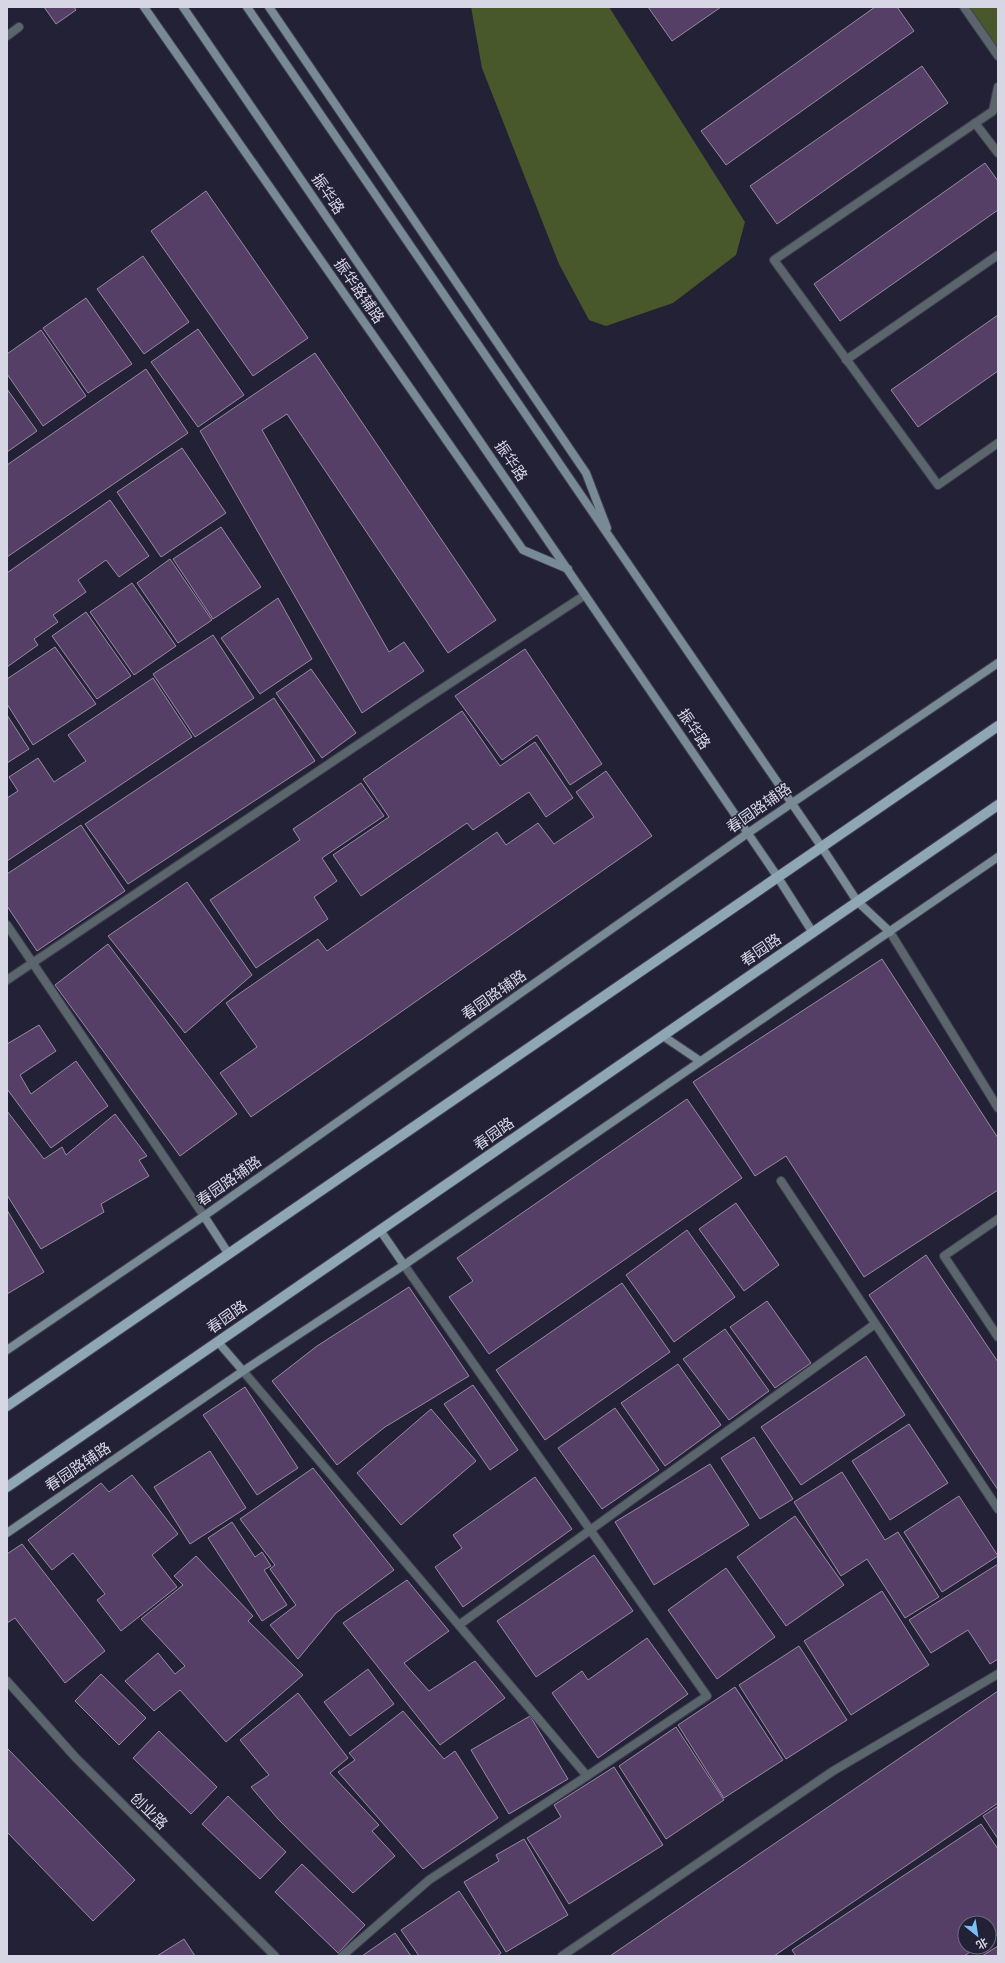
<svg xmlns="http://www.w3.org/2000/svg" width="1005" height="1963" font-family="Cabin,'Noto Sans SC',sans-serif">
  <rect width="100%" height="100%" fill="#232136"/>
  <g fill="#48582b">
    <path d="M 471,7 L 609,7 L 745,222 L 736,255 L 673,303 L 606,326 L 589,320 L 559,264 L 482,68 Z"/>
    <path d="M 960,7 L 998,7 L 998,63 Z"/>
  </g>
  <g fill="#553f66" stroke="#978aa2">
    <path d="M 44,7 L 74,7 L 76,10 L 56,24 Z"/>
    <path d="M 648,7 L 721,7 L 672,41 Z"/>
    <path d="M 875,7 L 897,7 L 914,31 L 726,165 L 701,131 Z"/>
    <path d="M 922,66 L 948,103 L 777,224 L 750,186 Z"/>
    <path d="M 985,163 L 998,181 L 998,210 L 840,321 L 814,284 Z"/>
    <path d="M 206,191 L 308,338 L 253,376 L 151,231 Z"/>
    <path d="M 143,256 L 189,322 L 144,354 L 97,289 Z"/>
    <path d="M 86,298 L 132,364 L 88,393 L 43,328 Z"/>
    <path d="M 998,315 L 998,371 L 918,427 L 891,390 Z"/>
    <path d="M 198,329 L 244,395 L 198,427 L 151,362 Z"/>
    <path d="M 41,330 L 86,396 L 43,426 L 7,374 L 7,354 Z"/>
    <path d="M 315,353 L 496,620 L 448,653 L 287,414 L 262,430 L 389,652 L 404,642 L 424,671 L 362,713 L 200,431 Z"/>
    <path d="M 146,369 L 188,433 L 7,557 L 7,465 Z"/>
    <path d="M 7,389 L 37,431 L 7,452 Z"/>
    <path d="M 182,448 L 226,513 L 161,557 L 117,492 Z"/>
    <path d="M 110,500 L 149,556 L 119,577 L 106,560 L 78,580 L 86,592 L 53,615 L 58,622 L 34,639 L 38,645 L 7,667 L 7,573 Z"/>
    <path d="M 221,527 L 261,587 L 213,619 L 173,559 Z"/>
    <path d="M 170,559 L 212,620 L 178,643 L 137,583 Z"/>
    <path d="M 132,583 L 176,646 L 134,675 L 90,612 Z"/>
    <path d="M 278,598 L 312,659 L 260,694 L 221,638 Z"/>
    <path d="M 86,612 L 131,676 L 97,699 L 52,636 Z"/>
    <path d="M 213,635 L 254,698 L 195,737 L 153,674 Z"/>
    <path d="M 55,647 L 96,704 L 33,745 L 7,704 L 7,679 Z"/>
    <path d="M 525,649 L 602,764 L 570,785 L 537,735 L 502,760 L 455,696 Z"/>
    <path d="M 311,669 L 356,733 L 322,758 L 276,693 Z"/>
    <path d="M 153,678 L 192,737 L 7,861 L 7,798 L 18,791 L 9,777 L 38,758 L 54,782 L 86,761 L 68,735 Z"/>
    <path d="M 274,698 L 315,761 L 128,884 L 85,824 Z"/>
    <path d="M 462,711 L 500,766 L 535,742 L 573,798 L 546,817 L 529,792 L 473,830 L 467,823 L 361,896 L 333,855 L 389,817 L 363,779 Z"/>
    <path d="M 7,715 L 29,749 L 7,763 Z"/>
    <path d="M 606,771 L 652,836 L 251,1117 L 220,1073 L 257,1047 L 226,1003 L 318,939 L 327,951 L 497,832 L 506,845 L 538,823 L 554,844 L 594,817 L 576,792 Z"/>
    <path d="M 361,783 L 384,816 L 322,858 L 337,881 L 314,897 L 328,919 L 256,968 L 210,900 L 300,840 L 293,829 Z"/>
    <path d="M 81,825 L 125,891 L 37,951 L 7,906 L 7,874 Z"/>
    <path d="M 187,882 L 252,975 L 185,1033 L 108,936 Z"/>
    <path d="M 108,944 L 237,1114 L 180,1156 L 55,985 Z"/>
    <path d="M 882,959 L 998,1138 L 998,1190 L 864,1277 L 786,1156 L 755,1176 L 693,1082 Z"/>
    <path d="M 39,1025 L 56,1051 L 20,1075 L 31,1094 L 76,1061 L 108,1106 L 51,1148 L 7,1089 L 7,1044 Z"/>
    <path d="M 687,1099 L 742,1178 L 489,1354 L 449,1297 L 473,1281 L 457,1258 Z"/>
    <path d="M 7,1111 L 44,1159 L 62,1147 L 66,1155 L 115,1114 L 147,1156 L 139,1160 L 149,1176 L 101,1204 L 104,1212 L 41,1249 L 7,1195 Z"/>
    <path d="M 736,1203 L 779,1265 L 744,1291 L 699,1229 Z"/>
    <path d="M 7,1210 L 44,1272 L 7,1294 Z"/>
    <path d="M 687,1230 L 735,1297 L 674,1342 L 626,1275 Z"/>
    <path d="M 926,1255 L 998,1362 L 998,1490 L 869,1295 Z"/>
    <path d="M 622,1283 L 670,1352 L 545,1440 L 496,1370 Z"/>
    <path d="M 409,1287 L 469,1376 L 385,1427 L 337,1465 L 272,1381 L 317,1346 Z"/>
    <path d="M 767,1301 L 811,1363 L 775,1388 L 730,1327 Z"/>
    <path d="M 725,1329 L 769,1391 L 729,1420 L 683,1359 Z"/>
    <path d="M 866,1356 L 905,1415 L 801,1485 L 761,1427 Z"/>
    <path d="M 678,1364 L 721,1425 L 665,1466 L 621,1403 Z"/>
    <path d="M 473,1385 L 518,1450 L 490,1470 L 444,1404 Z"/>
    <path d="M 245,1387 L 298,1468 L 257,1495 L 203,1415 Z"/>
    <path d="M 615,1408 L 659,1470 L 602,1509 L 558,1448 Z"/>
    <path d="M 431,1409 L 476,1461 L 401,1525 L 357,1473 Z"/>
    <path d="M 909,1424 L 948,1483 L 890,1520 L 852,1461 Z"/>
    <path d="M 754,1437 L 793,1499 L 760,1519 L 721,1458 Z"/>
    <path d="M 210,1451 L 246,1508 L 190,1544 L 154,1487 Z"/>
    <path d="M 710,1464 L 749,1525 L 654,1585 L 615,1522 Z"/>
    <path d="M 313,1468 L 394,1570 L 336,1613 L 298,1659 L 270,1625 L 296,1605 L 270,1569 L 275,1565 L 240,1519 Z"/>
    <path d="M 842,1472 L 885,1540 L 898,1532 L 939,1597 L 905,1618 L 867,1559 L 841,1576 L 794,1502 Z"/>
    <path d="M 132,1475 L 178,1534 L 152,1555 L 177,1587 L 121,1631 L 97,1600 L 105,1594 L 73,1553 L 52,1570 L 28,1540 L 101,1483 L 109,1492 Z"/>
    <path d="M 535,1477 L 572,1529 L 463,1607 L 435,1567 L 462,1548 L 453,1535 Z"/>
    <path d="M 959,1496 L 998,1556 L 942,1592 L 904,1532 Z"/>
    <path d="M 795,1516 L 844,1585 L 786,1626 L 737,1557 Z"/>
    <path d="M 232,1522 L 255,1557 L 262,1552 L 271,1566 L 264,1570 L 287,1605 L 262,1621 L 208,1538 Z"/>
    <path d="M 22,1544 L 105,1651 L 65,1683 L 15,1618 L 7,1623 L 7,1554 Z"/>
    <path d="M 594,1555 L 633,1611 L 536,1677 L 497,1621 Z"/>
    <path d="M 196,1556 L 253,1616 L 248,1621 L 303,1675 L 226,1742 L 180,1690 L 154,1711 L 125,1681 L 158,1653 L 175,1674 L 185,1666 L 141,1619 L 183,1585 L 174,1576 Z"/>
    <path d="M 998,1564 L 998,1659 L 990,1664 L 968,1630 L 931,1653 L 909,1620 Z"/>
    <path d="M 726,1568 L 775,1637 L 717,1679 L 668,1610 Z"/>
    <path d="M 407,1580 L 449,1631 L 404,1663 L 429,1691 L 475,1661 L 505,1698 L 440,1745 L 343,1623 Z"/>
    <path d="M 882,1591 L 929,1665 L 851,1715 L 804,1641 Z"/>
    <path d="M 647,1638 L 688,1694 L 598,1758 L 552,1693 L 582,1671 L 588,1680 Z"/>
    <path d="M 799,1646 L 847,1720 L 786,1759 L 739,1685 Z"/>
    <path d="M 368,1669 L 394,1704 L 350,1736 L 324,1702 Z"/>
    <path d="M 101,1674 L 146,1718 L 119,1745 L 75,1701 Z"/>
    <path d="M 735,1687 L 783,1760 L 724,1798 L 678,1725 Z"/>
    <path d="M 998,1691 L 998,1803 L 774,1956 L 610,1956 Z"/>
    <path d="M 298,1693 L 348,1758 L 330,1773 L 379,1825 L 372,1831 L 395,1856 L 353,1893 L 278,1819 L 251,1787 L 269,1775 L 240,1740 Z"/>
    <path d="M 403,1711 L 444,1759 L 455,1751 L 498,1818 L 423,1869 L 338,1772 L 355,1760 L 349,1753 Z"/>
    <path d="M 530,1716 L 568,1779 L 509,1814 L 471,1750 Z"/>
    <path d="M 676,1727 L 724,1800 L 666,1839 L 619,1766 Z"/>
    <path d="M 159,1731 L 217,1787 L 191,1814 L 133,1758 Z"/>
    <path d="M 7,1748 L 135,1880 L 93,1921 L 7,1832 Z"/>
    <path d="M 614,1767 L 663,1845 L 569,1904 L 527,1838 L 561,1817 L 554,1805 Z"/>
    <path d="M 228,1796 L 286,1852 L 260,1879 L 202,1824 Z"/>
    <path d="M 998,1806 L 998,1839 L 983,1816 Z"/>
    <path d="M 981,1824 L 998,1849 L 998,1934 L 989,1940 L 989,1923 L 965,1923 L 965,1947 L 978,1947 L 964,1956 L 796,1956 L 792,1950 Z"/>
    <path d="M 524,1839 L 568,1915 L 506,1952 L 464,1882 L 499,1861 L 496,1855 Z"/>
    <path d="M 302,1864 L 365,1925 L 338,1953 L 275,1892 Z"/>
    <path d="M 459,1891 L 501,1953 L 497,1956 L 419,1956 L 401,1930 Z"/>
    <path d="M 395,1933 L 411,1956 L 362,1956 Z"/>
    <path d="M 184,1939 L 195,1956 L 157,1956 Z"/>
    <path d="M 998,1946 L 998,1956 L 982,1956 Z"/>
  </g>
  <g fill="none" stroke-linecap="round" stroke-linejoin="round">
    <g stroke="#403e52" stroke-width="10">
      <g id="lane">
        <path d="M 964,7 L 998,56"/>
        <path d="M 7,36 L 19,27"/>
        <path d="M 998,87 L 993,111 L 774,260 L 938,485 L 998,443"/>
        <path d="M 975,123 L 998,153"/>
        <path d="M 846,360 L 998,255"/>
        <path d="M 7,925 L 204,1216"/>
        <path d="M 7,980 L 420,703 L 585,595"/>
      </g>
    </g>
    <g stroke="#403e52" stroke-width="10">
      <g id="street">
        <path d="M 890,932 L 998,1108"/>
        <path d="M 781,1181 L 998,1509"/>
        <path d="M 998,1219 L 944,1256 L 998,1337"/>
        <path d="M 243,1371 L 587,1776 L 707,1696 L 404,1265"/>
        <path d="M 459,1625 L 875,1324"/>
        <path d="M 7,1681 L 76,1758 L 275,1956"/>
        <path d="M 342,1956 L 429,1880 L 587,1776"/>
        <path d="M 562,1956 L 833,1771 L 998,1674"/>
      </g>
    </g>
    <g stroke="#403e52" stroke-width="10">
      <g id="secondary">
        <path d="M 144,7 L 523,550 L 568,569"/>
        <path d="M 183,7 L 777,876 L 813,933"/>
        <path d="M 247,7 L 821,846 L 857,901 L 890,932"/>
        <path d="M 269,7 L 586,473 L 607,528"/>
        <path d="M 663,1036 L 700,1061"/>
        <path d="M 204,1216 L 228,1253"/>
        <path d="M 380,1230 L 404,1265"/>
        <path d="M 218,1342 L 243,1371"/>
        <path d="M 7,1350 L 204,1216 L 748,833 L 998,663"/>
        <path d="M 7,1533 L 243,1371 L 404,1265 L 998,857"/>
      </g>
    </g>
    <g stroke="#403e52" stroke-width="12">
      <g id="primary">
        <path d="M 7,1406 L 998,726"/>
        <path d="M 7,1487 L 998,805"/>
      </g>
    </g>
    <use href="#lane" stroke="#5a656c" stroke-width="8"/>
    <use href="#street" stroke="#5a656c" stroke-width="8"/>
    <use href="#secondary" stroke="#788a94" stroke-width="8"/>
    <use href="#primary" stroke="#8fa6b4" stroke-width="10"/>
  </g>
  <g text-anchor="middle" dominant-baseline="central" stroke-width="3" stroke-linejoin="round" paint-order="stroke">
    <g font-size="15" fill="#d6d6e4" stroke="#232136">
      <text transform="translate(328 194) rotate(56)">振华路</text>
      <text transform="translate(359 291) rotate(55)">振华路辅路</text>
      <text transform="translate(511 461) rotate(56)">振华路</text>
      <text transform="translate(694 729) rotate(56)">振华路</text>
      <text transform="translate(759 808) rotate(-35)">春园路辅路</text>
      <text transform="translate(761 950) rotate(-34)">春园路</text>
      <text transform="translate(494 995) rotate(-35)">春园路辅路</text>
      <text transform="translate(494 1134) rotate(-35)">春园路</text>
      <text transform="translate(229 1181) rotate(-35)">春园路辅路</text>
      <text transform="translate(227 1317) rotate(-35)">春园路</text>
      <text transform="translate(78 1467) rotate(-34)">春园路辅路</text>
      <text transform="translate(149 1811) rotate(45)">创业路</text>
    </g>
  </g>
  <rect width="1005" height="1963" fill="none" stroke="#d6d6e4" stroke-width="16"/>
  <g transform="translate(977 1935) rotate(150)"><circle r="19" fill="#232136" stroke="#6b697c"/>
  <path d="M0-3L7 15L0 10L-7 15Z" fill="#7bbef8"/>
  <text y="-6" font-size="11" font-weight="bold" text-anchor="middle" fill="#d6d6e4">北</text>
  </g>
</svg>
